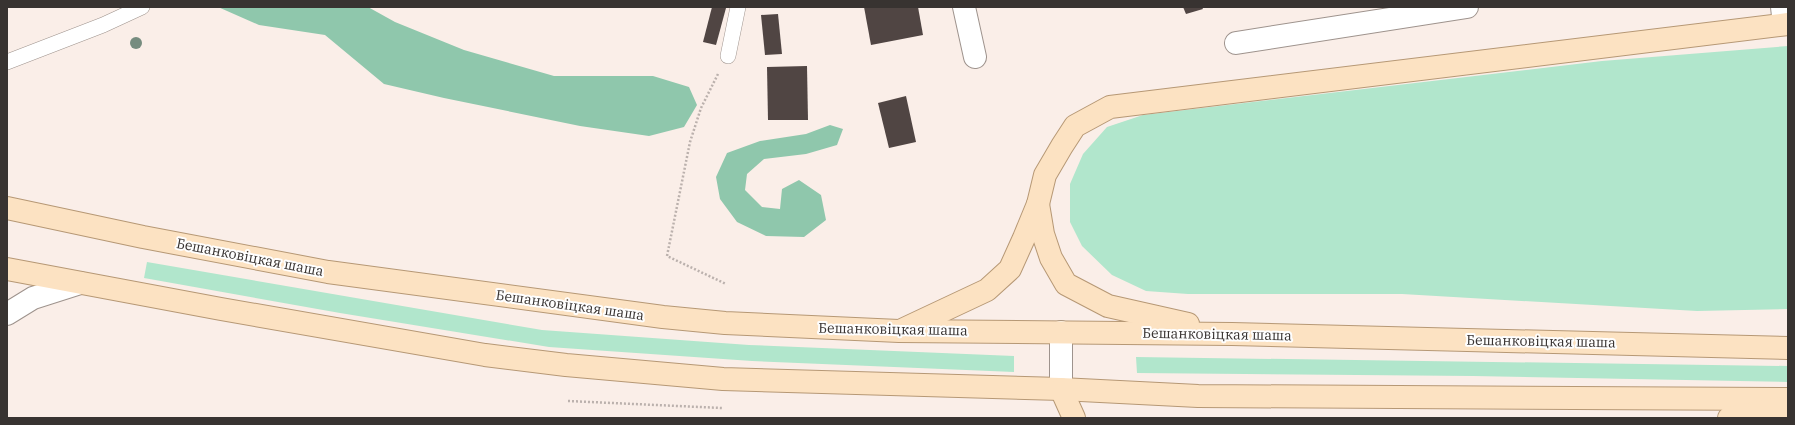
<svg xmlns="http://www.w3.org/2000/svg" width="1795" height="425" font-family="'IBM Plex Serif',serif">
  <rect width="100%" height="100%" fill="#faeee8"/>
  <g fill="#b1e6cc">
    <path d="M 1788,46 L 1788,309 L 1697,311 L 1402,294 L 1188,294 L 1146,291 L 1112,275 L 1082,246 L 1070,222 L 1070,184 L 1083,154 L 1107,127 L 1143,115 L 1602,61 Z"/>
    <path d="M 147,262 L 542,330 L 749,345 L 1014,356 L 1014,372 L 752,361 L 549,347 L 340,313 L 144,278 Z"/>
    <path d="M 1136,357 L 1788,366 L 1788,382 L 1473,376 L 1137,373 Z"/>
  </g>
  <g fill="#8fc7ac">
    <path d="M 218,7 L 368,7 L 395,22 L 464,50 L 554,76 L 653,76 L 689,87 L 697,105 L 684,127 L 649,136 L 580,126 L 444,98 L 384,84 L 325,35 L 259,25 Z"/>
    <path d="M 830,125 L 843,129 L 837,145 L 806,154 L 764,159 L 747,174 L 745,190 L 762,207 L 780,209 L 782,189 L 799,180 L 821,195 L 826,220 L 804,237 L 766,236 L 737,222 L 720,199 L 716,177 L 727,153 L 760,141 L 806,134 Z"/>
  </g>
  <g fill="#504543">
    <path d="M 712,7 L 726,8 L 716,45 L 703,42 Z"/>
    <path d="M 864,7 L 918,7 L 923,35 L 871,45 Z"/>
    <path d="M 1183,7 L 1202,7 L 1203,9 L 1186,14 Z"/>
    <path d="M 778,14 L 782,54 L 765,55 L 761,15 Z"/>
    <path d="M 807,66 L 808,120 L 768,120 L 767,67 Z"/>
    <path d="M 906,96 L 916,142 L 889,148 L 878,103 Z"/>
  </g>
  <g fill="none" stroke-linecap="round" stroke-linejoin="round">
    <g stroke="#9e938d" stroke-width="16">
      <g id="lane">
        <path d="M 728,56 L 738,7"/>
        <path d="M 7,62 L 103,25 L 142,7"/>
      </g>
    </g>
    <g stroke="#9e938d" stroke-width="24">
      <g id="street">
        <path d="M 964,7 L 975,57"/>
        <path d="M 1782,7 L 1784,24"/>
        <path d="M 1236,43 L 1467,7"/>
        <path d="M 7,314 L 33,298 L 80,283"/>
        <path d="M 1061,332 L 1061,389"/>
      </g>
    </g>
    <g stroke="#b69875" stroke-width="24">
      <g id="primary">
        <path d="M 1038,204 L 1043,234 L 1051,258 L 1066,284 L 1108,306 L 1188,324"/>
        <path d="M 7,208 L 143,237 L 328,272 L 663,317 L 725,323 L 899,331 L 1232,334 L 1788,348"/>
        <path d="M 7,269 L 221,309 L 485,355 L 566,365 L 723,379 L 1061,389 L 1198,396 L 1788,399"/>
        <path d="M 904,329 L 987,290 L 1010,269 L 1024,238 L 1038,204 L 1045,175 L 1062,146 L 1075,126 L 1110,107 L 1788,24"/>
        <path d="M 1061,389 L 1074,418"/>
        <path d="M 1729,418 L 1781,408"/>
      </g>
    </g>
    <g stroke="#bbb1ad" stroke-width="2.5" stroke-dasharray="2 2" stroke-linecap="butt">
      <path d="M 718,74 L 701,108 L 690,142 L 667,256 L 726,284"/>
      <path d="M 568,401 L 722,408"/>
    </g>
    <use href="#lane" stroke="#fff" stroke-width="15"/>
    <use href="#street" stroke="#fff" stroke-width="22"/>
    <use href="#primary" stroke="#fce2c2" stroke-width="22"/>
  </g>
  <circle fill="#768c7f" cx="136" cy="43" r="6"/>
  <g text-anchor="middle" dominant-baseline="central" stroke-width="4" stroke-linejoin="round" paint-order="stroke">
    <g font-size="14" fill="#383331" stroke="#fefefe">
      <text transform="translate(250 257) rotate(11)">Бешанковіцкая шаша</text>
      <text transform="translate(570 305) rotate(8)">Бешанковіцкая шаша</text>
      <text transform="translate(893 329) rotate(1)">Бешанковіцкая шаша</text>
      <text transform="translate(1217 334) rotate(1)">Бешанковіцкая шаша</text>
      <text transform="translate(1541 341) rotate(1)">Бешанковіцкая шаша</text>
    </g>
  </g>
  <rect width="1795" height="425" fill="none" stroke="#383331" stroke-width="16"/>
</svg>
